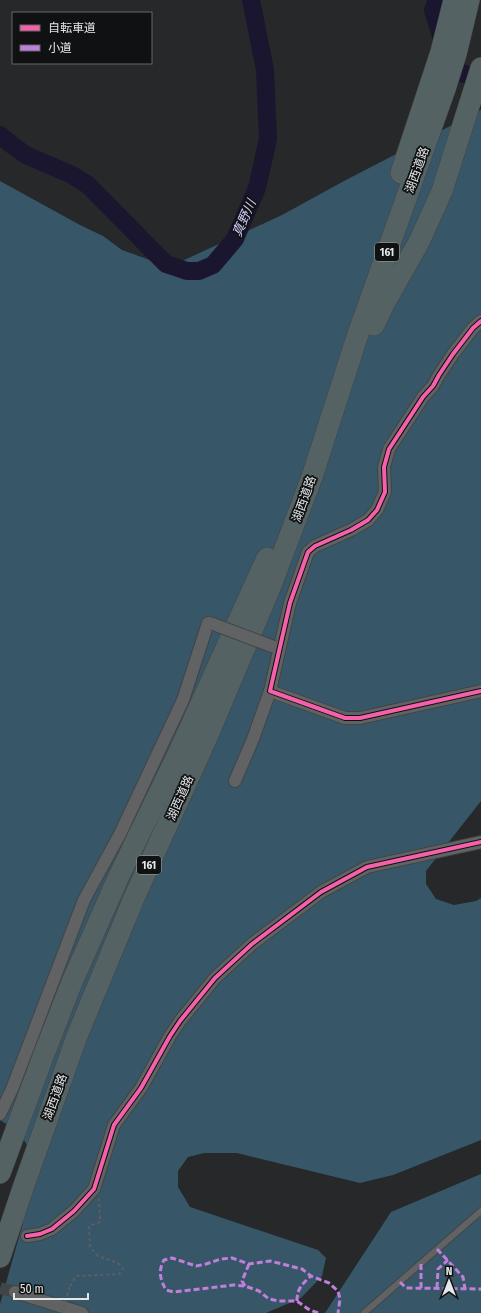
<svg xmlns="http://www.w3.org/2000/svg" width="481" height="1313" font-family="'Fira Sans Condensed','Noto Sans JP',sans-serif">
  <rect width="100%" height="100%" fill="#26282a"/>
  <g fill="#375768">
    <path d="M 481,110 L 481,801 L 426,871 L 426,884 L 436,899 L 454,905 L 476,901 L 481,898 L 481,1140 L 393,1175 L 360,1183 L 237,1153 L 204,1153 L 188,1157 L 178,1171 L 178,1187 L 190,1207 L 318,1250 L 326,1258 L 322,1276 L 301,1298 L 266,1313 L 0,1313 L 0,1304 L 23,1223 L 23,1188 L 28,1147 L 20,1133 L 0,1120 L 0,181 L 80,225 L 103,236 L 122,250 L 169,267 L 282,215 L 344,181 Z"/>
    <path d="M 481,1174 L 481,1313 L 325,1313 L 391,1212 Z"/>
  </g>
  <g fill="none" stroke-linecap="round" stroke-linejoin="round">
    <g stroke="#1b162f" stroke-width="18">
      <path d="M 437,0 L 433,10 L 451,69 L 481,80"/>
      <path d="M 0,135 L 12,145 L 26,155 L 72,175 L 88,185 L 166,264 L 187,271 L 199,271 L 213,265 L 235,239 L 257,188 L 268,139 L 265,70 L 251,0"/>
    </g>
    <path stroke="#424546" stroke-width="12" stroke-dasharray="12 6" stroke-linecap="butt" d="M 0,1288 L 15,1292"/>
    <g stroke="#424446" stroke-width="8">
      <path id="service" d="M 364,1313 L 481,1211"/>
    </g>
    <g stroke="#424446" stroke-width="14">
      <g id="minor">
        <path d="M 481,321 L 473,328 L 453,354 L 439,375 L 433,386 L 423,397 L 389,449 L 384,467 L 385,492 L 377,510 L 368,520 L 351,530 L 315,546 L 308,552 L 290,603 L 270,691 L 345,718 L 360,718 L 481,691"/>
        <path d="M 235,781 L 253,739 L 270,691"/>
        <path d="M 0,1114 L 12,1089 L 84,900 L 120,834 L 183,700 L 208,623 L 213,624"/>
        <path d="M 27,1236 L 40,1234 L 52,1229 L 74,1211 L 94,1189 L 114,1125 L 141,1088 L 170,1036 L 180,1021 L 215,978 L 252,944 L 321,892 L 367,867 L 481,842"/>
        <path d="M 15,1292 L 82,1313"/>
      </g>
    </g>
    <g stroke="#424446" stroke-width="22">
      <g id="motorway">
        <path d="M 401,173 L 441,52 L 454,0"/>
        <path d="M 374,325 L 385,302 L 419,242 L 442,191 L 481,68"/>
        <path d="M 0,1173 L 44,1054 L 72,982 L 119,876 L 178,754 L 267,558"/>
        <path d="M 0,1257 L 23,1188 L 77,1036 L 134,898 L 208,735 L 270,588 L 295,522 L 312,477 L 357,337 L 445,89 L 456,54 L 469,0"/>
      </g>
    </g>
    <path stroke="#5d5e60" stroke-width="2" stroke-dasharray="3 3" stroke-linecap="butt" d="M 70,1286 L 76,1276 L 119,1274 L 123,1269 L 118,1263 L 98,1256 L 90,1247 L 89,1226 L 100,1222 L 99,1199"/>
    <use href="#service" stroke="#616263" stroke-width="6"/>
    <use href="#minor" stroke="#616263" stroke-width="12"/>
    <use href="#motorway" stroke="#556264" stroke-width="21"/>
    <g stroke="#424446" stroke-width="14" stroke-linecap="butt">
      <path id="minor-bridge" d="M 213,624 L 274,647"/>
    </g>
    <path stroke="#5d5e60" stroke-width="2" stroke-dasharray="3 3" stroke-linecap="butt" d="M 62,1313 L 70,1286"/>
    <use href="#minor-bridge" stroke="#616263" stroke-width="12"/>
    <g stroke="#c07fdc" stroke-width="3" stroke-dasharray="6 3" stroke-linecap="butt">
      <path d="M 437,1249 L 463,1277 L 465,1289"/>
      <path d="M 400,1282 L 406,1288 L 481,1289"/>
      <path d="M 245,1286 L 242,1281 L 249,1264"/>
      <path d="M 421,1288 L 421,1263"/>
      <path d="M 437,1288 L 438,1269 L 448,1260"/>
      <path d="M 297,1301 C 297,1289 302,1284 311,1276"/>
      <path d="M 318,1313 L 308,1309 L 297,1301 L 279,1301 L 269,1299 L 259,1291 L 245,1286 L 234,1285 L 174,1292 L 166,1290 C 160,1279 158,1271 164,1260 L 172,1258 L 196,1266 L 206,1264 L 221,1259 L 232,1258 L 249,1264 L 270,1261 L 302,1269 L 311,1276 L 329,1283 L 338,1291 L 340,1299 L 338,1313"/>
    </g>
    <g stroke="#0f1112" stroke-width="6">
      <g id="cycleway">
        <path d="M 481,321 L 473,328 L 453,354 L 439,375 L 433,386 L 423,397 L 389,449 L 384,467 L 385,492 L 377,510 L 368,520 L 351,530 L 315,546 L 308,552 L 290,603 L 270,691 L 345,718 L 360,718 L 481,691"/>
        <path d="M 27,1236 L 40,1234 L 52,1229 L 74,1211 L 94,1189 L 114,1125 L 141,1088 L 170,1036 L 180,1021 L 215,978 L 252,944 L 321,892 L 367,867 L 481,842"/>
      </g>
    </g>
    <use href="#cycleway" stroke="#f560ab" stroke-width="4"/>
  </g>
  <g text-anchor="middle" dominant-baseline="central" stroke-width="3.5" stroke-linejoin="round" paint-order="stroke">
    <g fill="#0f1112" stroke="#a4a7a8" stroke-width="1">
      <rect x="375" y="243" width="24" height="18" rx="3"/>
      <rect x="137" y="856" width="24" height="18" rx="3"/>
    </g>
    <g font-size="11" font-weight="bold" fill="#e4e7e8">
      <text x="387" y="252">161</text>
      <text x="149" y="865">161</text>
    </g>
    <g font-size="12" fill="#e4e7e8" stroke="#0f1112">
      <text transform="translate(417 170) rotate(-70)">湖西道路</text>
      <text transform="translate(304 499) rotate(-70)">湖西道路</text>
      <text transform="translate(180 798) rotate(-66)">湖西道路</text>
      <text transform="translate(55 1097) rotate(-70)">湖西道路</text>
    </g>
    <g font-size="13" font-style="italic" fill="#d5cefe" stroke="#0f1112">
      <text transform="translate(244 218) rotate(-66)">真野川</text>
    </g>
  </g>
  <rect x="12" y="12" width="140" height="52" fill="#0f1112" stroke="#646768"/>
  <rect x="20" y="25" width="20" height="6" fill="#f560ab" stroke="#646768"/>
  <text x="48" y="32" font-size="12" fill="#e4e7e8">自転車道</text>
  <rect x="20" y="45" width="20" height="6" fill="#c07fdc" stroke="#646768"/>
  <text x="48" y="52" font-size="12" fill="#e4e7e8">小道</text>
  <g transform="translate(449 1281)" stroke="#0f1112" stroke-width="3" paint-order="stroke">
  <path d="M0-3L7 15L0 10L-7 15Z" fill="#e4e7e8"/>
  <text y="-6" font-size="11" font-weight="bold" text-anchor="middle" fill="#e4e7e8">N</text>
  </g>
  <path d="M14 1293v6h74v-6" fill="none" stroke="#e4e7e8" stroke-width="2"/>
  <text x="20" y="1293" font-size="12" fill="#e4e7e8" stroke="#0f1112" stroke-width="3" paint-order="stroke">50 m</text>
</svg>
